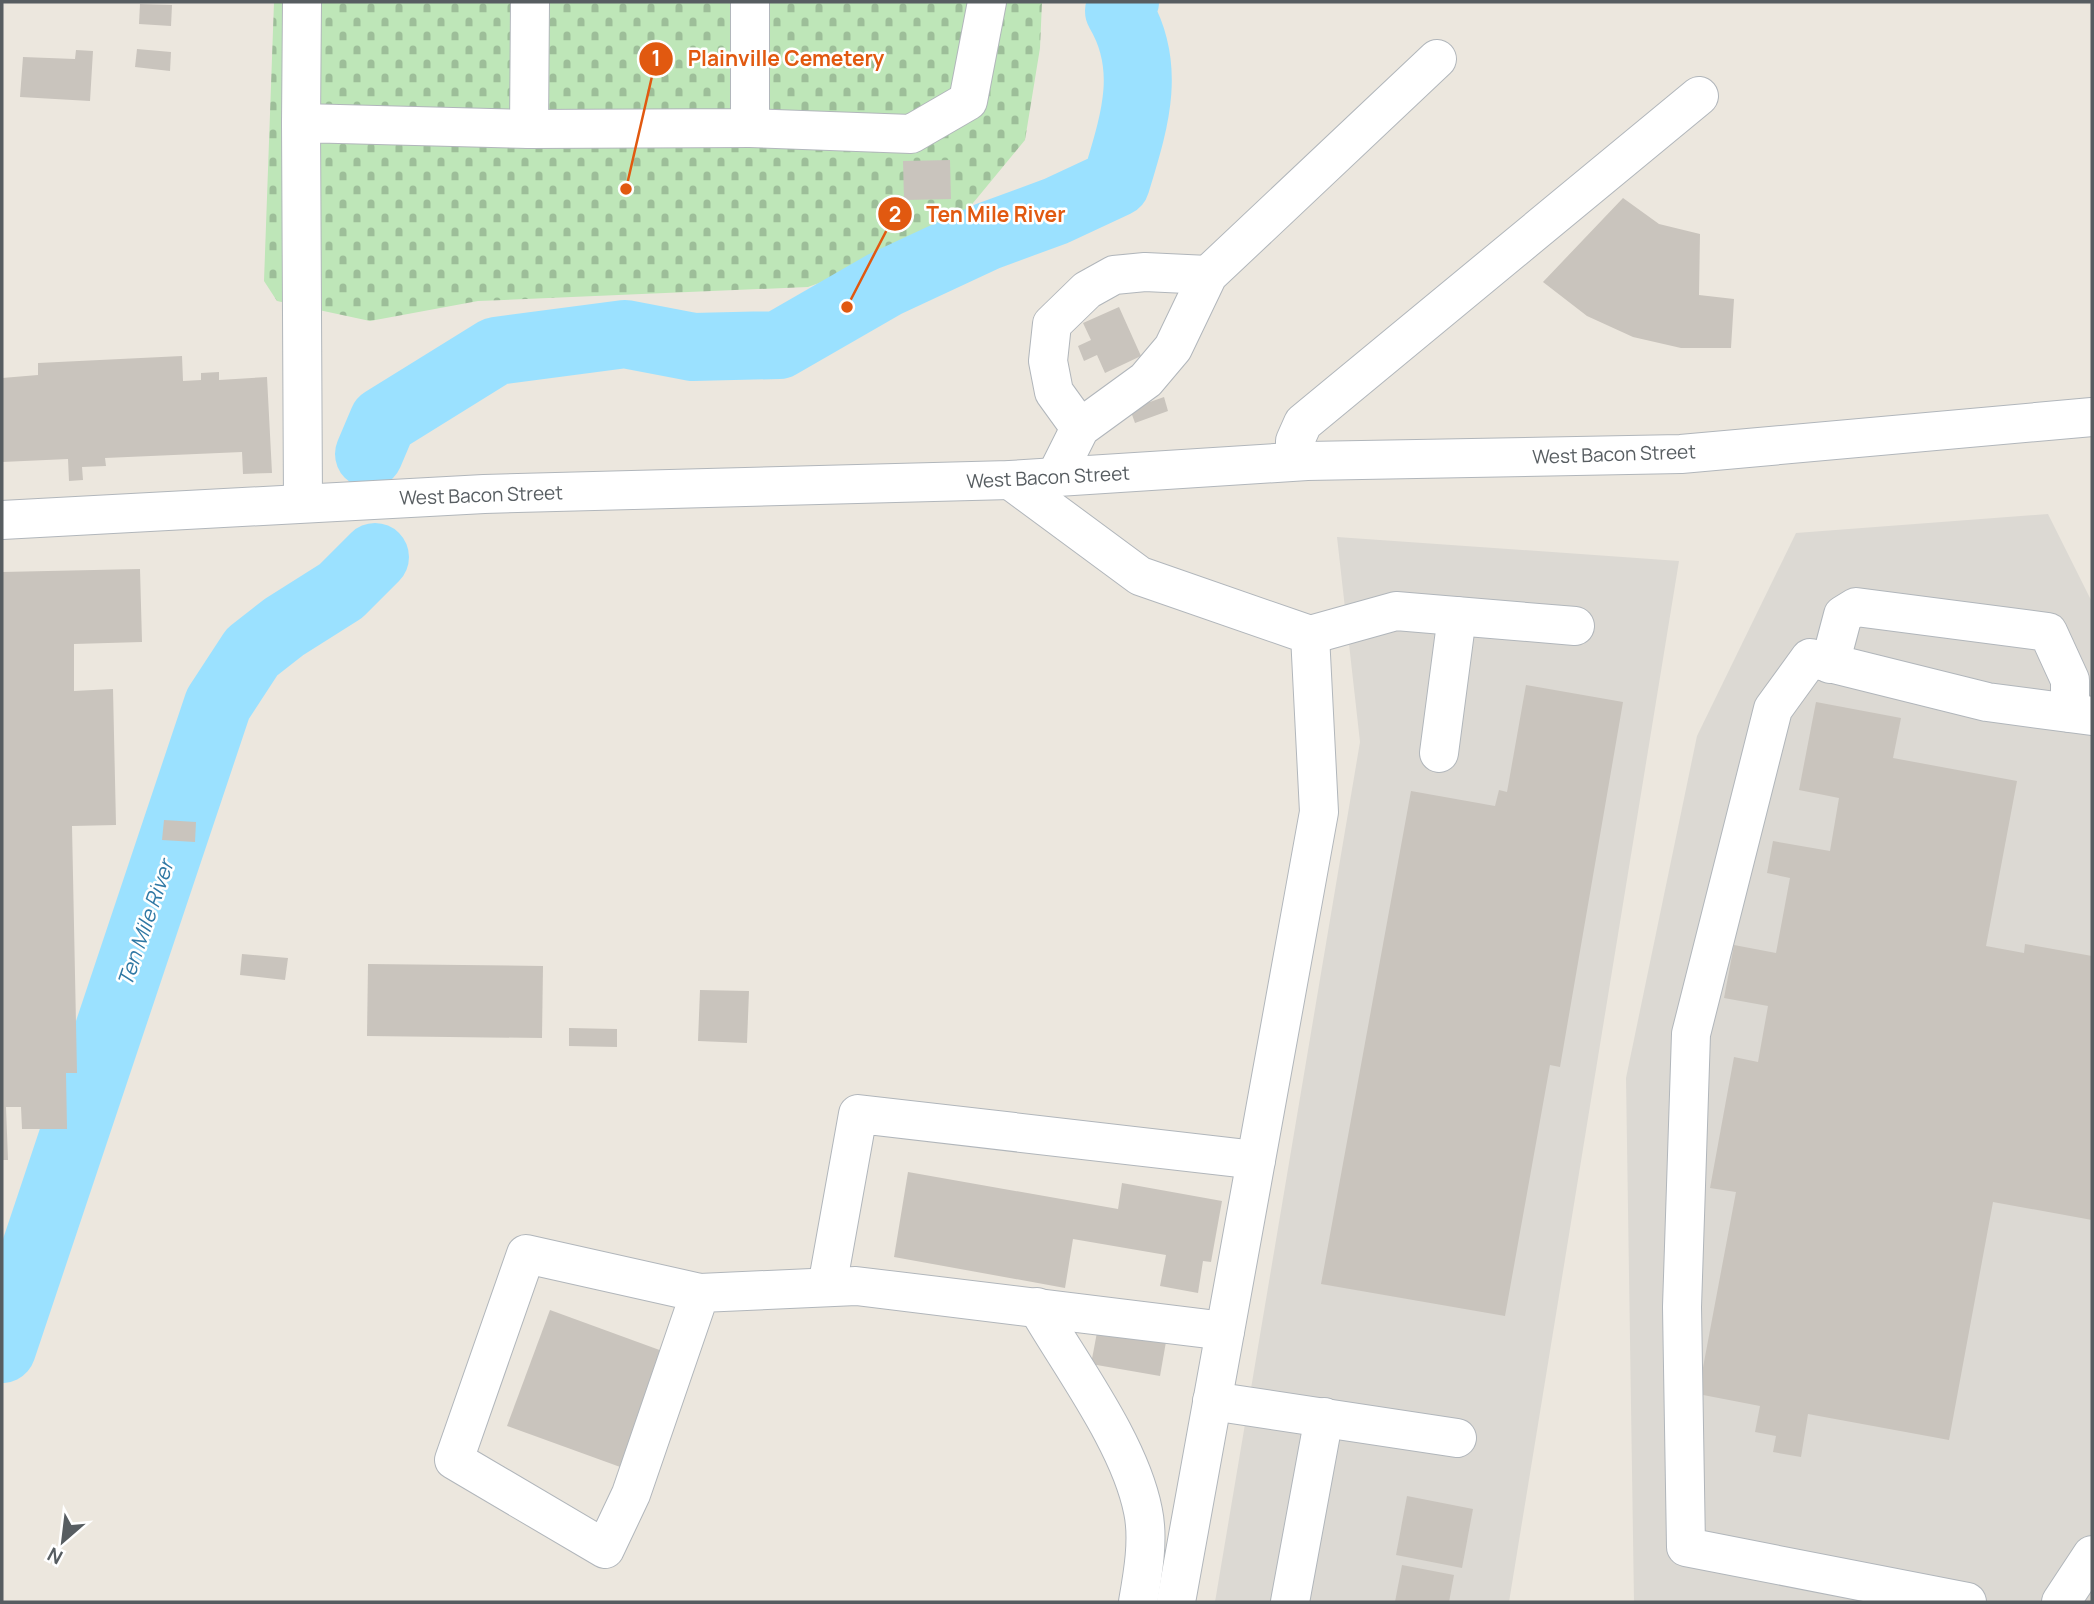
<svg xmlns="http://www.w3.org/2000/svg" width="2094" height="1604" font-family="Manrope,sans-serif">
  <defs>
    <pattern id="cemetery-stones" width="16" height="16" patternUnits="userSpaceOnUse" patternTransform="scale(1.75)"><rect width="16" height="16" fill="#bee6b8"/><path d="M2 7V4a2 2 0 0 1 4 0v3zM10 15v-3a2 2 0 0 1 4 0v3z" fill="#9dbe99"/></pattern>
  </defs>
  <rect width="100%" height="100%" fill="#ece7de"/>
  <g fill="#dcd9d3">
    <path d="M 2048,514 L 2092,602 L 2092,1602 L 1634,1602 L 1626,1078 L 1697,736 L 1796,533 Z"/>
    <path d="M 1337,537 L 1679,561 L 1509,1602 L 1215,1602 L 1360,742 Z"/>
  </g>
  <path fill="url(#cemetery-stones)" d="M 274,2 L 1042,2 L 1040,48 L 1025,140 L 945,237 L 808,287 L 478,301 L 370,321 L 277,301 L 264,281 Z"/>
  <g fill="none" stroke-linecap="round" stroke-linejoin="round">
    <g stroke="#9be1ff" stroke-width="68">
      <path d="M 369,454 L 383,421 L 496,351 L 625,334 L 693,347 L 779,345 L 885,284 L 988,236 L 1056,211 L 1116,183 C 1134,123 1153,68 1119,11 L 1125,2"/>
      <path d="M 2,1349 L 218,704 L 252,652 L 284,627 L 341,591 L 375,557"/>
    </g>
  </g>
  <g fill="#c9c4bd">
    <path d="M 140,4 L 172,5 L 171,26 L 139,24 Z"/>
    <path d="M 137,49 L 171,52 L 170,71 L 135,67 Z"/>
    <path d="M 76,50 L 93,51 L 90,101 L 20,97 L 23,57 L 75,59 Z"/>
    <path d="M 950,160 L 951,199 L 904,200 L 903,161 Z"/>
    <path d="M 1623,198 L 1659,224 L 1700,234 L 1699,295 L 1734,299 L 1731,348 L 1681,348 L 1633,337 L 1587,316 L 1543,282 Z"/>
    <path d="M 1119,307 L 1141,356 L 1105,373 L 1097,355 L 1084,361 L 1078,346 L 1091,340 L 1083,323 Z"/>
    <path d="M 182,356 L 183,381 L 201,380 L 201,373 L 219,372 L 219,380 L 267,377 L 272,473 L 243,474 L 242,452 L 105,458 L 106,466 L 82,467 L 83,480 L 69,481 L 68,459 L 2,462 L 2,378 L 38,375 L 38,363 Z"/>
    <path d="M 1164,397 L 1168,411 L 1135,423 L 1130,409 Z"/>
    <path d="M 140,569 L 142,642 L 74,644 L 74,691 L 113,689 L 116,825 L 72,826 L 77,1073 L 66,1073 L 67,1129 L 22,1129 L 21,1107 L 6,1107 L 8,1160 L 2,1160 L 2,572 Z"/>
    <path d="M 1526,685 L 1623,702 L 1560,1067 L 1550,1065 L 1505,1316 L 1321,1284 L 1411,791 L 1495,806 L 1499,790 L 1507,792 Z"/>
    <path d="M 1816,702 L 1901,718 L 1893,758 L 2017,781 L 1986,946 L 2024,953 L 2025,944 L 2092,956 L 2092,1220 L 1993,1202 L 1949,1440 L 1808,1414 L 1801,1457 L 1773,1452 L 1776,1436 L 1755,1432 L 1760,1406 L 1698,1394 L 1736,1192 L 1710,1188 L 1734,1057 L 1758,1062 L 1768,1006 L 1724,998 L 1734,945 L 1776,953 L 1790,878 L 1767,873 L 1773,841 L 1830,851 L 1839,798 L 1799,790 Z"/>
    <path d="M 164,820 L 196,822 L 195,842 L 162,840 Z"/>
    <path d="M 242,954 L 288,958 L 285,980 L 240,975 Z"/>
    <path d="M 368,964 L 543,966 L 542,1038 L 367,1036 Z"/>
    <path d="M 700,990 L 749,991 L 747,1043 L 698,1041 Z"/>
    <path d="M 569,1028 L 617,1029 L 617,1047 L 569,1046 Z"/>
    <path d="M 908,1172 L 1118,1209 L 1122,1183 L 1222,1201 L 1211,1262 L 1203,1261 L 1198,1293 L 1160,1286 L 1166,1255 L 1073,1239 L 1065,1288 L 894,1257 Z"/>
    <path d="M 550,1310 L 665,1352 L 623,1468 L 507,1426 Z"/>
    <path d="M 1099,1322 L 1167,1336 L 1160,1376 L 1091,1364 Z"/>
    <path d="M 1407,1496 L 1473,1509 L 1462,1568 L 1396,1555 Z"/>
    <path d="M 1402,1565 L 1454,1575 L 1449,1602 L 1395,1602 Z"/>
  </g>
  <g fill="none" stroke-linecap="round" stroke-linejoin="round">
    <g stroke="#b1b6bb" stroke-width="40">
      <g id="minor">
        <path d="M 530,2 L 529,129 L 750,128 L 750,2"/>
        <path d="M 301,123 L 302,2"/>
        <path d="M 750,128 L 911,134 L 968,101 L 987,2"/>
        <path d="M 1080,428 L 1054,392 L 1048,361 L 1052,324 L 1087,290 L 1114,275 L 1145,272 L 1208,275"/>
        <path d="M 1295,461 L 1295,441 L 1303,423 L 1699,96"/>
        <path d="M 1055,478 L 1080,428 L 1146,380 L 1173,348 L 1208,275 L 1437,59"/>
        <path d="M 1010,480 L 1140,576 L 1310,635 L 1319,812 L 1176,1602"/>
        <path d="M 303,502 L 301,123 L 529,129"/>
        <path d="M 2,520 L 484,494 L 1010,480 L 1307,461 L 1681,454 L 2092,417"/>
        <path d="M 1310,635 L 1396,611 L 1575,626"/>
        <path d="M 1830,664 L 1843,615 L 1856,607 L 2048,632 L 2070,680 L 2070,713"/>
        <path d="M 1439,753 L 1457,616"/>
        <path d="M 827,1287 L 858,1114 L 1256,1160"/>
        <path d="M 700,1293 L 526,1254 L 454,1460 L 605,1549 L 631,1494 L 700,1293 L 856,1286 L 1225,1331"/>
        <path d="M 1037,1307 C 1072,1367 1130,1444 1143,1511 C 1149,1539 1143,1574 1138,1602"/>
        <path d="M 1212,1401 L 1457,1438"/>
        <path d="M 1290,1602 L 1324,1417"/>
        <path d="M 1967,1602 L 1686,1547 L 1682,1307 L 1691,1034 L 1773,709 L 1810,658 L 1987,702 L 2092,716"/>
        <path d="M 2061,1602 L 2092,1555"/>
      </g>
    </g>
    <use href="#minor" stroke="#fff" stroke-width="38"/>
  </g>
  <g text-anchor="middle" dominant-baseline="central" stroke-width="5" stroke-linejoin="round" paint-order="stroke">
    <g font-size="19" fill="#575d61" stroke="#fff">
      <text transform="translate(1614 454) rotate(-2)">West Bacon Street</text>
      <text transform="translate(1048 477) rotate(-3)">West Bacon Street</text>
      <text transform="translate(481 495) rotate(-2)">West Bacon Street</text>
    </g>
    <g font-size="21" font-style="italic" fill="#2f78a4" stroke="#fff">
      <text transform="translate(145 923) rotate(-71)">Ten Mile River</text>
    </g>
  </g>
  <path fill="none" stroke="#e15910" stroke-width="2.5" d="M626 189L656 59M847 307L895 214"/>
  <g fill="#e15910" stroke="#fff" stroke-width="2.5">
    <circle cx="626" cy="189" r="7"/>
    <circle cx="847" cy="307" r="7"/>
    <circle cx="656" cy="59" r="18"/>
    <circle cx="895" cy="214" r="18"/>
  </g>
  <g font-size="21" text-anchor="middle" font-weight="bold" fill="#fff">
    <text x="656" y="66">1</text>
    <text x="895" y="222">2</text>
  </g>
  <g font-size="21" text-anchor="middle" font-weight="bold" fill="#e15910" stroke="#fff" stroke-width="5" stroke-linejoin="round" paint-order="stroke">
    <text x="786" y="66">Plainville Cemetery</text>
    <text x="996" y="222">Ten Mile River</text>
  </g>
  <rect width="2094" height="1604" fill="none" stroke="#575d61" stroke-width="7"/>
  <g transform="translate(63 1541) rotate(208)" stroke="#ffffff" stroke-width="5" paint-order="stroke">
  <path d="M0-5L12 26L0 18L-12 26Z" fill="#575d61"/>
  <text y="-10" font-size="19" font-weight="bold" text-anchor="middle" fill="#575d61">N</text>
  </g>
</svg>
